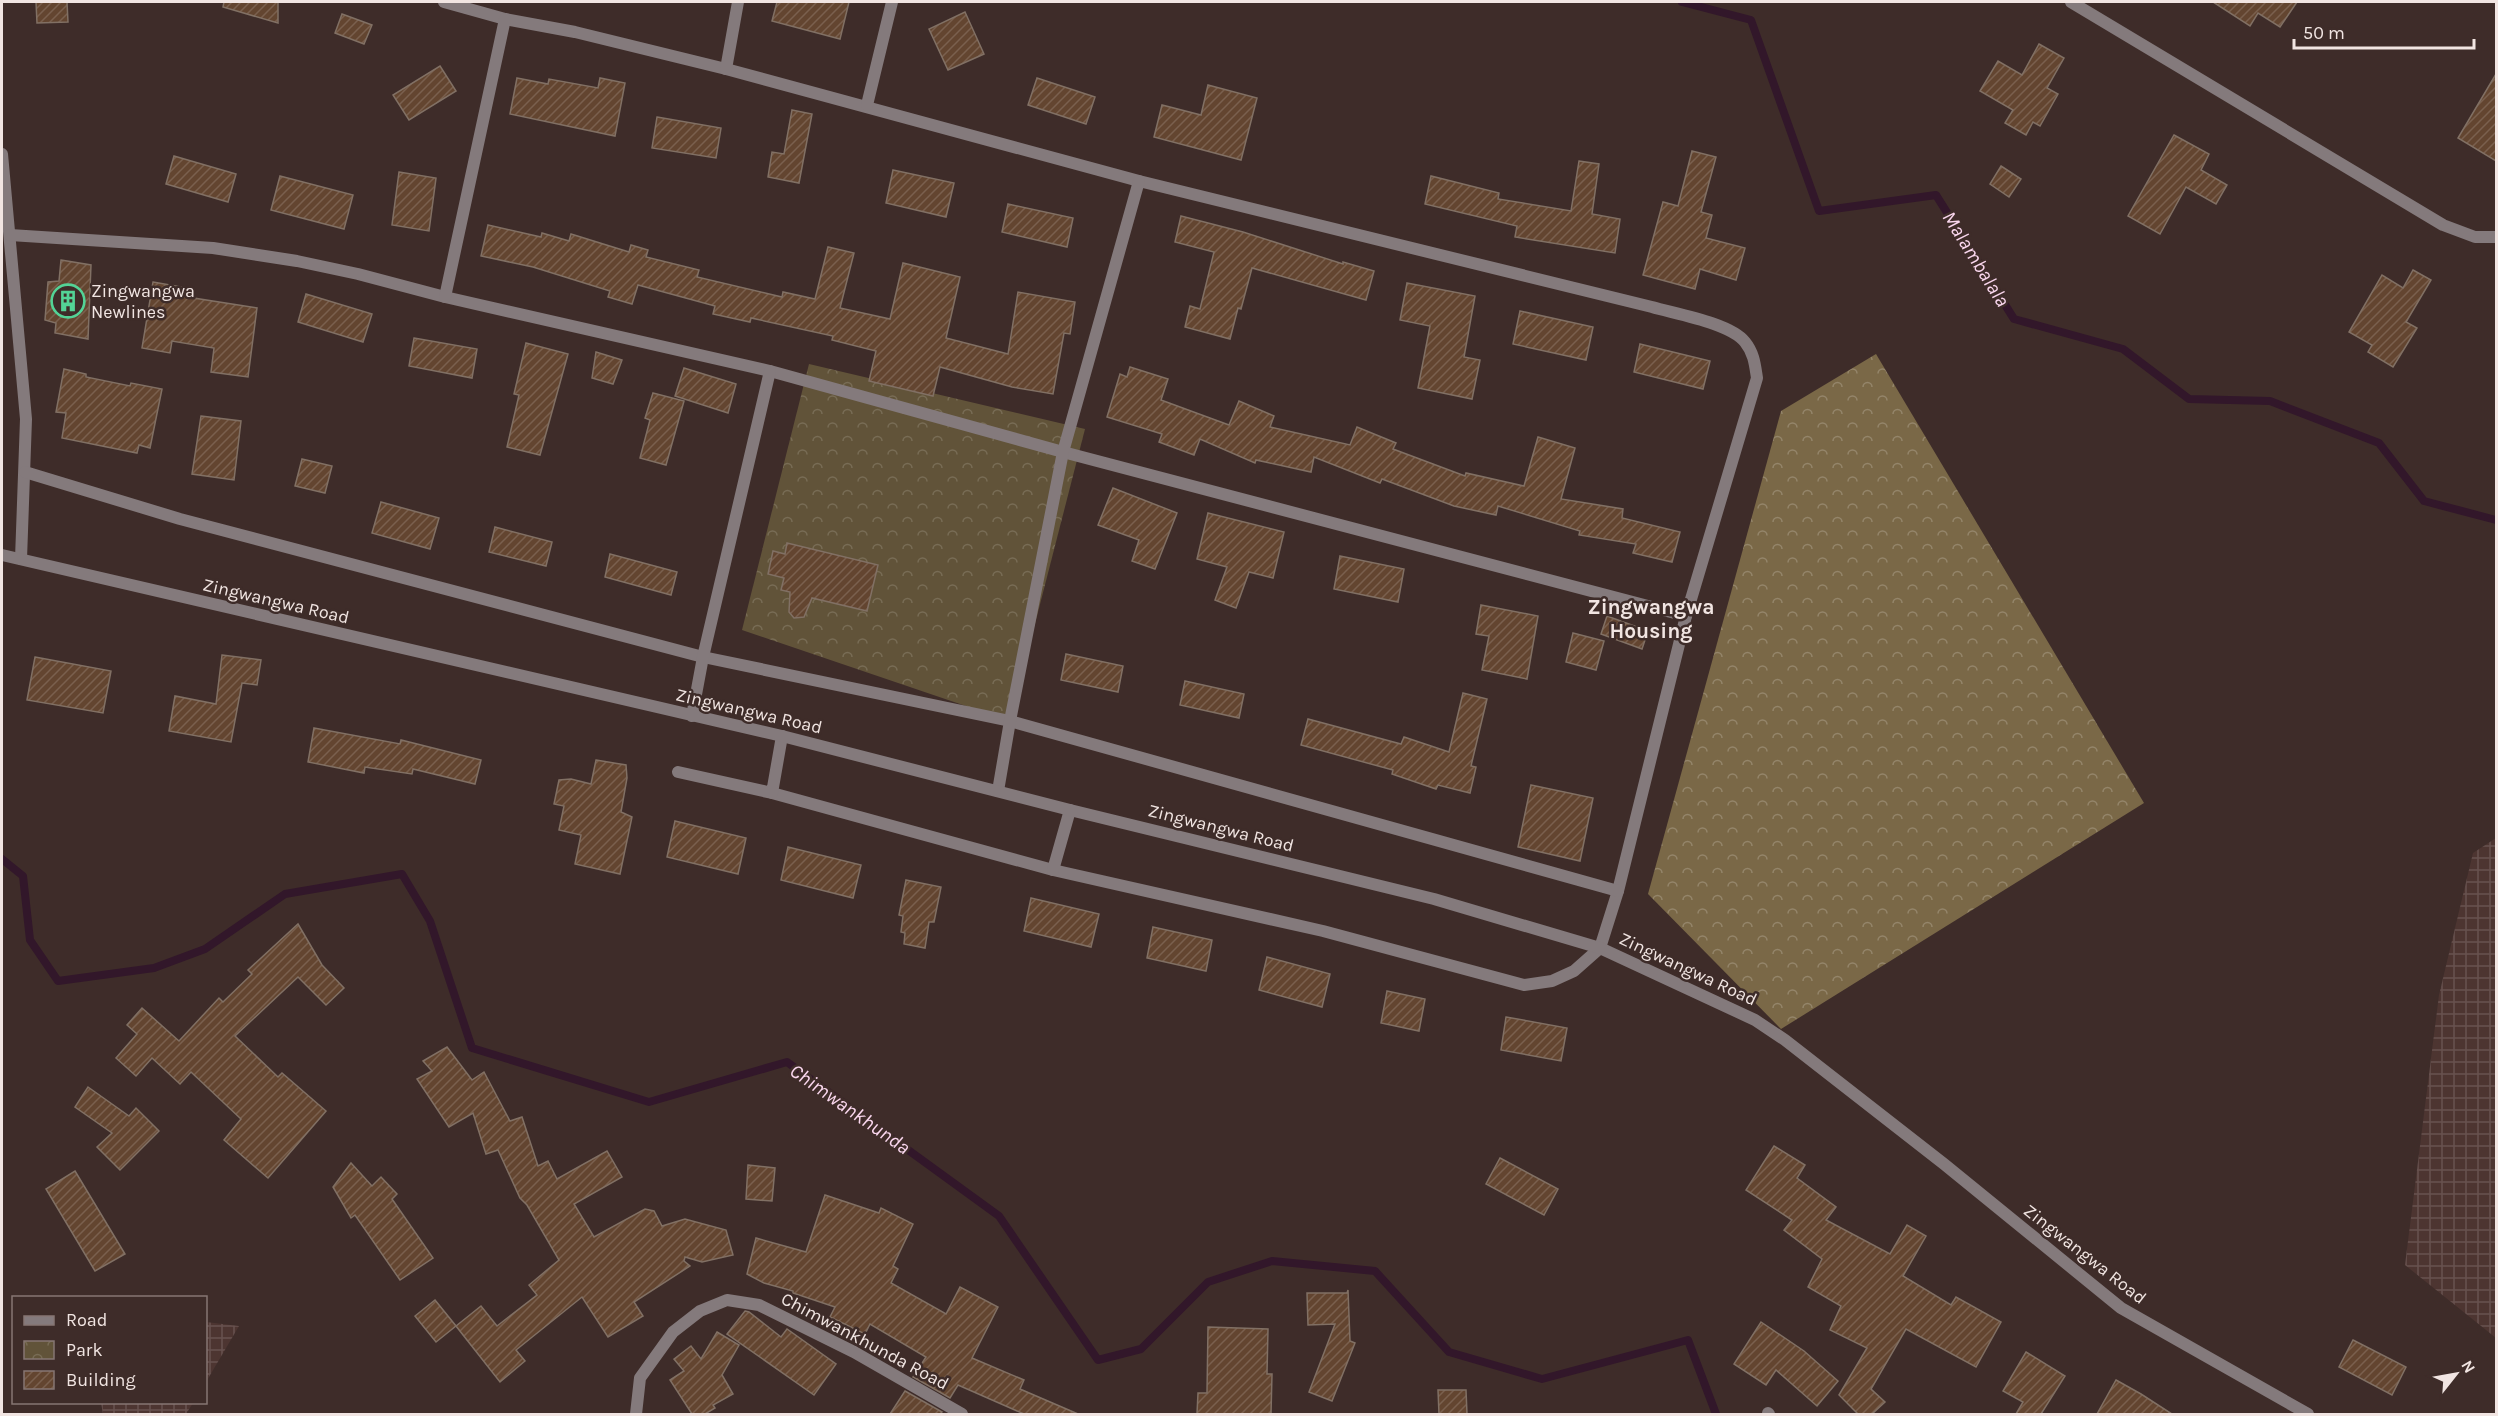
<svg xmlns="http://www.w3.org/2000/svg" width="2498" height="1416" font-family="Karla,sans-serif">
  <defs>
    <pattern id="industrial-grid" width="8" height="8" patternUnits="userSpaceOnUse" patternTransform="scale(1.5)"><rect width="8" height="8" fill="#4d3531"/><path d="M0 4h8M4 0v8" fill="none" stroke="#67524f"/></pattern>
    <pattern id="forest-crowns" width="20" height="18" patternUnits="userSpaceOnUse" patternTransform="scale(1.5)"><rect width="20" height="18" fill="#7a6847"/><path d="M2 6a3 3 0 1 1 6 0M12 15a3 3 0 1 1 6 0" fill="none" stroke="#94856a"/></pattern>
    <pattern id="park-crowns" width="20" height="18" patternUnits="userSpaceOnUse" patternTransform="scale(1.5)"><rect width="20" height="18" fill="#615339"/><path d="M2 6a3 3 0 1 1 6 0M12 15a3 3 0 1 1 6 0" fill="none" stroke="#786c55"/></pattern>
    <pattern id="building-hatch" width="6" height="6" patternUnits="userSpaceOnUse" patternTransform="scale(1.5)"><rect width="6" height="6" fill="#634530"/><path d="M-1 1l2-2M0 6l6-6M5 7l2-2" fill="none" stroke="#7a604e"/></pattern>
  </defs>
  <rect width="100%" height="100%" fill="#3e2c29"/>
  <g fill="url(#industrial-grid)">
    <path d="M 2496,838 L 2496,1338 L 2405,1265 L 2439,995 L 2473,853 Z"/>
    <path d="M 206,1322 L 239,1326 L 206,1382 Z"/>
    <path d="M 101,1403 L 101,1402 L 193,1403 L 186,1414 L 103,1414 Z"/>
  </g>
  <path fill="url(#forest-crowns)" d="M 1876,354 L 2144,803 L 1781,1029 L 1648,894 L 1781,411 Z"/>
  <path fill="url(#park-crowns)" d="M 809,364 L 1085,429 L 1010,721 L 742,630 Z"/>
  <g fill="none" stroke-linecap="round" stroke-linejoin="round">
    <g stroke="#32172a" stroke-width="8">
      <path d="M 1682,2 L 1751,20 L 1819,211 L 1936,195 L 2014,319 L 2123,349 L 2189,399 L 2270,401 L 2379,443 L 2424,501 L 2496,520"/>
      <path d="M 2,859 L 23,876 L 30,940 L 58,981 L 154,968 L 205,949 L 285,894 L 402,874 L 430,921 L 472,1048 L 649,1102 L 787,1062 L 999,1216 L 1098,1360 L 1141,1349 L 1208,1282 L 1272,1261 L 1375,1271 L 1449,1352 L 1542,1379 L 1688,1340 L 1716,1414"/>
    </g>
  </g>
  <g fill="url(#building-hatch)" stroke="#817064" stroke-width="1.5">
    <path d="M 36,2 L 67,2 L 68,22 L 37,23 Z"/>
    <path d="M 224,2 L 278,2 L 278,23 L 223,7 Z"/>
    <path d="M 777,2 L 849,2 L 840,39 L 772,21 Z"/>
    <path d="M 2213,2 L 2297,2 L 2280,27 L 2258,13 L 2250,26 Z"/>
    <path d="M 965,12 L 984,54 L 948,70 L 929,29 Z"/>
    <path d="M 342,14 L 372,25 L 364,44 L 335,33 Z"/>
    <path d="M 2039,44 L 2064,58 L 2047,88 L 2058,94 L 2040,126 L 2033,122 L 2026,135 L 2005,123 L 2013,110 L 1980,91 L 1998,61 L 2022,75 Z"/>
    <path d="M 440,66 L 456,91 L 409,120 L 393,95 Z"/>
    <path d="M 2496,74 L 2496,161 L 2458,138 Z"/>
    <path d="M 517,78 L 548,84 L 549,79 L 598,88 L 600,78 L 625,83 L 615,136 L 510,114 Z"/>
    <path d="M 1037,78 L 1095,97 L 1086,124 L 1028,105 Z"/>
    <path d="M 1208,85 L 1257,98 L 1241,160 L 1154,137 L 1162,105 L 1201,115 Z"/>
    <path d="M 792,110 L 812,114 L 799,183 L 768,177 L 772,152 L 784,154 Z"/>
    <path d="M 657,117 L 721,128 L 716,158 L 652,148 Z"/>
    <path d="M 2174,135 L 2209,154 L 2201,170 L 2227,185 L 2216,204 L 2186,187 L 2160,234 L 2128,216 Z"/>
    <path d="M 1692,151 L 1716,157 L 1701,212 L 1712,215 L 1706,238 L 1745,248 L 1736,280 L 1700,269 L 1695,289 L 1643,275 L 1663,202 L 1678,206 Z"/>
    <path d="M 174,156 L 236,174 L 228,202 L 166,184 Z"/>
    <path d="M 1579,161 L 1599,164 L 1592,214 L 1620,219 L 1615,253 L 1515,237 L 1517,226 L 1425,204 L 1431,176 L 1499,193 L 1498,199 L 1571,211 Z"/>
    <path d="M 2001,166 L 2021,179 L 2009,197 L 1990,184 Z"/>
    <path d="M 893,170 L 954,183 L 946,217 L 886,203 Z"/>
    <path d="M 399,172 L 436,178 L 429,231 L 392,225 Z"/>
    <path d="M 280,176 L 353,195 L 344,229 L 271,210 Z"/>
    <path d="M 1008,204 L 1073,218 L 1067,247 L 1002,232 Z"/>
    <path d="M 1181,216 L 1243,232 L 1343,264 L 1343,262 L 1374,271 L 1366,300 L 1252,268 L 1241,309 L 1238,308 L 1230,339 L 1185,327 L 1190,306 L 1200,309 L 1214,252 L 1175,242 Z"/>
    <path d="M 488,225 L 541,237 L 542,233 L 569,241 L 571,234 L 629,252 L 631,245 L 648,250 L 646,257 L 699,270 L 697,277 L 782,297 L 783,292 L 815,299 L 828,247 L 854,253 L 840,308 L 890,319 L 903,263 L 960,277 L 946,338 L 1008,354 L 1018,292 L 1075,302 L 1070,334 L 1064,333 L 1053,394 L 1012,387 L 940,367 L 933,396 L 869,381 L 876,351 L 832,340 L 833,336 L 751,318 L 750,322 L 713,314 L 715,306 L 638,285 L 632,304 L 608,297 L 610,291 L 533,267 L 481,256 Z"/>
    <path d="M 61,260 L 91,265 L 88,339 L 55,333 L 56,323 L 45,320 L 48,282 L 59,281 Z"/>
    <path d="M 2413,270 L 2431,280 L 2406,322 L 2417,328 L 2393,367 L 2368,352 L 2372,345 L 2349,332 L 2382,275 L 2403,288 Z"/>
    <path d="M 153,282 L 182,287 L 181,296 L 257,308 L 248,377 L 211,372 L 214,348 L 172,341 L 170,353 L 142,348 Z"/>
    <path d="M 1407,283 L 1475,296 L 1464,357 L 1480,360 L 1472,399 L 1418,388 L 1430,326 L 1400,320 Z"/>
    <path d="M 306,294 L 372,314 L 363,342 L 298,322 Z"/>
    <path d="M 1520,311 L 1593,327 L 1586,360 L 1513,344 Z"/>
    <path d="M 414,338 L 477,349 L 472,378 L 409,366 Z"/>
    <path d="M 526,343 L 568,354 L 540,455 L 507,447 L 519,395 L 514,394 Z"/>
    <path d="M 1640,344 L 1710,361 L 1703,389 L 1634,372 Z"/>
    <path d="M 596,352 L 622,360 L 613,384 L 592,378 Z"/>
    <path d="M 1130,367 L 1168,379 L 1161,400 L 1229,425 L 1239,401 L 1274,416 L 1270,427 L 1350,445 L 1357,427 L 1396,443 L 1393,449 L 1465,476 L 1466,473 L 1524,486 L 1538,437 L 1575,448 L 1561,499 L 1623,509 L 1622,518 L 1680,532 L 1672,562 L 1633,553 L 1636,544 L 1579,535 L 1580,531 L 1498,506 L 1496,515 L 1454,506 L 1382,479 L 1380,483 L 1314,457 L 1311,472 L 1256,460 L 1255,463 L 1200,439 L 1194,455 L 1159,442 L 1162,434 L 1107,417 L 1120,374 L 1127,377 Z"/>
    <path d="M 684,368 L 736,384 L 728,413 L 675,396 Z"/>
    <path d="M 64,369 L 86,374 L 86,377 L 130,386 L 131,383 L 162,389 L 150,448 L 139,445 L 137,453 L 62,438 L 66,413 L 56,412 Z"/>
    <path d="M 653,393 L 684,401 L 666,465 L 640,458 L 650,420 L 645,418 Z"/>
    <path d="M 201,416 L 241,421 L 234,480 L 192,474 Z"/>
    <path d="M 302,459 L 332,466 L 325,493 L 295,486 Z"/>
    <path d="M 1113,488 L 1177,513 L 1155,569 L 1132,561 L 1139,540 L 1098,525 Z"/>
    <path d="M 381,502 L 439,518 L 430,549 L 372,533 Z"/>
    <path d="M 1208,513 L 1284,532 L 1273,578 L 1249,572 L 1236,608 L 1215,600 L 1227,567 L 1197,559 Z"/>
    <path d="M 495,527 L 552,542 L 546,566 L 489,552 Z"/>
    <path d="M 787,543 L 878,565 L 867,611 L 812,598 L 804,617 L 794,618 L 789,612 L 790,592 L 781,590 L 784,578 L 768,574 L 773,551 L 785,554 Z"/>
    <path d="M 610,554 L 677,572 L 671,595 L 605,577 Z"/>
    <path d="M 1340,556 L 1404,569 L 1398,602 L 1334,589 Z"/>
    <path d="M 1481,605 L 1538,616 L 1527,679 L 1482,670 L 1489,636 L 1476,634 Z"/>
    <path d="M 1607,616 L 1648,631 L 1642,649 L 1601,634 Z"/>
    <path d="M 1573,633 L 1604,641 L 1596,670 L 1566,662 Z"/>
    <path d="M 1066,654 L 1123,666 L 1118,692 L 1061,680 Z"/>
    <path d="M 222,655 L 261,660 L 257,685 L 242,683 L 231,742 L 169,731 L 175,696 L 216,704 Z"/>
    <path d="M 35,657 L 111,671 L 103,713 L 27,700 Z"/>
    <path d="M 1185,681 L 1244,694 L 1239,718 L 1180,705 Z"/>
    <path d="M 1463,693 L 1487,699 L 1471,766 L 1476,767 L 1470,793 L 1438,785 L 1436,789 L 1392,774 L 1393,770 L 1301,745 L 1308,719 L 1401,744 L 1404,737 L 1449,752 Z"/>
    <path d="M 314,728 L 400,744 L 401,740 L 481,760 L 475,784 L 413,769 L 412,774 L 365,767 L 364,773 L 308,762 Z"/>
    <path d="M 596,760 L 626,765 L 627,778 L 621,812 L 632,817 L 620,874 L 575,864 L 581,835 L 559,830 L 564,806 L 554,804 L 559,780 L 571,779 L 591,784 Z"/>
    <path d="M 1531,785 L 1593,798 L 1580,861 L 1518,847 Z"/>
    <path d="M 675,821 L 746,838 L 738,874 L 667,857 Z"/>
    <path d="M 788,847 L 861,865 L 853,898 L 781,880 Z"/>
    <path d="M 906,880 L 941,887 L 934,922 L 929,922 L 925,948 L 904,944 L 905,933 L 901,932 L 903,916 L 899,915 Z"/>
    <path d="M 1031,898 L 1099,914 L 1091,947 L 1024,931 Z"/>
    <path d="M 298,924 L 322,965 L 344,988 L 326,1005 L 298,977 L 235,1036 L 278,1077 L 282,1073 L 326,1111 L 268,1178 L 224,1140 L 241,1119 L 191,1072 L 180,1084 L 152,1058 L 136,1076 L 116,1058 L 137,1034 L 127,1025 L 142,1008 L 179,1041 L 219,998 L 223,1002 L 252,974 L 248,970 Z"/>
    <path d="M 1153,927 L 1212,940 L 1206,971 L 1147,958 Z"/>
    <path d="M 1267,957 L 1330,974 L 1322,1007 L 1259,990 Z"/>
    <path d="M 1387,991 L 1425,999 L 1419,1031 L 1381,1023 Z"/>
    <path d="M 1506,1017 L 1567,1028 L 1561,1061 L 1501,1050 Z"/>
    <path d="M 447,1047 L 472,1080 L 484,1072 L 510,1121 L 522,1117 L 538,1166 L 548,1161 L 557,1179 L 607,1151 L 622,1177 L 574,1204 L 594,1237 L 645,1209 L 654,1211 L 662,1226 L 685,1219 L 726,1230 L 733,1255 L 702,1262 L 685,1257 L 684,1261 L 690,1266 L 634,1302 L 643,1316 L 608,1337 L 582,1297 L 516,1350 L 525,1361 L 500,1382 L 456,1326 L 481,1306 L 497,1326 L 537,1295 L 529,1285 L 559,1260 L 527,1205 L 520,1198 L 498,1150 L 486,1154 L 473,1113 L 449,1127 L 417,1079 L 432,1071 L 423,1061 Z"/>
    <path d="M 88,1087 L 129,1116 L 136,1108 L 159,1131 L 120,1170 L 97,1147 L 112,1133 L 75,1107 Z"/>
    <path d="M 1774,1146 L 1805,1165 L 1797,1178 L 1836,1207 L 1826,1220 L 1890,1254 L 1907,1225 L 1926,1236 L 1903,1276 L 1951,1305 L 1956,1297 L 2001,1322 L 1976,1367 L 1906,1329 L 1871,1389 L 1885,1402 L 1872,1414 L 1858,1414 L 1839,1395 L 1867,1348 L 1830,1330 L 1841,1306 L 1808,1287 L 1822,1259 L 1784,1230 L 1792,1220 L 1746,1190 Z"/>
    <path d="M 1500,1158 L 1558,1189 L 1544,1215 L 1486,1184 Z"/>
    <path d="M 351,1163 L 372,1186 L 381,1177 L 397,1194 L 392,1199 L 433,1258 L 400,1280 L 355,1215 L 351,1218 L 333,1187 Z"/>
    <path d="M 748,1165 L 775,1168 L 772,1201 L 746,1199 Z"/>
    <path d="M 75,1171 L 125,1254 L 95,1271 L 46,1189 Z"/>
    <path d="M 825,1195 L 879,1213 L 881,1208 L 913,1224 L 893,1266 L 898,1269 L 891,1283 L 946,1314 L 960,1287 L 998,1307 L 972,1358 L 1024,1380 L 1020,1389 L 1078,1414 L 1024,1414 L 958,1385 L 950,1398 L 913,1377 L 926,1357 L 870,1324 L 865,1334 L 830,1317 L 835,1307 L 793,1293 L 793,1291 L 764,1283 L 747,1274 L 756,1238 L 806,1252 Z"/>
    <path d="M 1348,1290 L 1350,1341 L 1355,1343 L 1332,1401 L 1309,1392 L 1335,1324 L 1308,1325 L 1307,1293 L 1347,1293 Z"/>
    <path d="M 435,1300 L 456,1326 L 436,1342 L 415,1316 Z"/>
    <path d="M 745,1311 L 749,1312 L 781,1337 L 787,1329 L 836,1364 L 814,1395 L 727,1334 Z"/>
    <path d="M 1761,1322 L 1804,1351 L 1838,1381 L 1817,1406 L 1776,1370 L 1766,1385 L 1734,1364 Z"/>
    <path d="M 1208,1327 L 1268,1329 L 1267,1374 L 1272,1374 L 1271,1414 L 1197,1414 L 1198,1393 L 1207,1393 Z"/>
    <path d="M 717,1332 L 739,1345 L 722,1375 L 733,1394 L 713,1405 L 715,1408 L 705,1414 L 692,1414 L 670,1380 L 684,1371 L 674,1359 L 691,1346 L 701,1359 Z"/>
    <path d="M 2353,1340 L 2406,1367 L 2392,1395 L 2339,1367 Z"/>
    <path d="M 2026,1352 L 2065,1376 L 2041,1414 L 2016,1414 L 2023,1402 L 2003,1391 Z"/>
    <path d="M 2116,1380 L 2141,1394 L 2172,1414 L 2097,1414 Z"/>
    <path d="M 1438,1390 L 1466,1390 L 1467,1414 L 1439,1414 Z"/>
    <path d="M 905,1391 L 942,1412 L 940,1414 L 890,1414 Z"/>
  </g>
  <g fill="none" stroke-linecap="round" stroke-linejoin="round">
    <g stroke="#847a7c" stroke-width="12">
      <path d="M 444,2 L 505,19 L 575,32 L 726,69 L 1139,181 L 1652,307 C 1676,314 1730,323 1745,342 C 1754,353 1755,365 1757,378 L 1686,616 L 1618,891 L 1600,948 L 1574,971 L 1552,981 L 1524,985 L 1323,931 L 1053,870 L 772,793"/>
      <path d="M 2071,2 L 2443,225 L 2475,237 L 2496,237"/>
      <path d="M 726,69 L 738,2"/>
      <path d="M 867,105 L 892,2"/>
      <path d="M 2,154 L 26,419 L 21,559"/>
      <path d="M 10,235 L 213,248 L 297,261 L 358,274 L 445,297 L 770,371 L 1063,452 L 1686,616"/>
      <path d="M 445,297 L 505,19"/>
      <path d="M 25,472 L 180,519 L 703,657 L 1010,721 L 1618,891"/>
      <path d="M 692,716 L 703,657 L 770,371"/>
      <path d="M 678,772 L 772,793 L 782,736"/>
      <path d="M 998,791 L 1010,721 L 1063,452 L 1139,181"/>
      <path d="M 1053,870 L 1070,810"/>
      <path d="M 1768,1413 L 1769,1414"/>
      <path d="M 636,1414 L 640,1378 L 673,1332 L 700,1311 L 727,1300 L 759,1305 L 854,1352 L 962,1414"/>
    </g>
    <path stroke="#847a7c" stroke-width="12" d="M 2,555 L 782,736 L 1070,810 L 1434,899 L 1600,948 L 1755,1020 L 1785,1040 L 1944,1164 L 2121,1308 L 2308,1414"/>
  </g>
  <defs>
    <g id="building-ring" transform="scale(1.725)"><circle r="9.5" fill="#3e2c29" stroke="#53d396" stroke-width="1.5"/><path d="M-4-6H4V6H1V3H-1V6H-4ZM-2.5-4.3h1.7v1.8h-1.7ZM.8-4.3h1.7v1.8H.8ZM-2.5-1h1.7V.8h-1.7ZM.8-1h1.7V.8H.8Z" fill="#53d396"/></g>
  </defs>
  <g fill-rule="evenodd">
    <use href="#building-ring" x="68" y="301"/>
  </g>
  <g text-anchor="middle" dominant-baseline="central" stroke-width="5" stroke-linejoin="round" paint-order="stroke">
    <g font-size="18" fill="#f1e5e2" stroke="#3e2c29" text-anchor="start">
      <text x="91" y="291">Zingwangwa<tspan x="91" dy="21">Newlines</tspan></text>
    </g>
    <g font-size="18" fill="#f1e5e2" stroke="#3e2c29">
      <text transform="translate(276 601) rotate(13)">Zingwangwa Road</text>
      <text transform="translate(749 711) rotate(13)">Zingwangwa Road</text>
      <text transform="translate(1221 828) rotate(14)">Zingwangwa Road</text>
      <text transform="translate(1688 969) rotate(25)">Zingwangwa Road</text>
      <text transform="translate(2085 1254) rotate(38)">Zingwangwa Road</text>
      <text transform="translate(865 1341) rotate(28)">Chimwankhunda Road</text>
    </g>
    <g font-size="20" font-style="italic" fill="#fad7ee" stroke="#3e2c29">
      <text transform="translate(1976 259) rotate(58)">Malambalala</text>
      <text transform="translate(850 1109) rotate(35)">Chimwankhunda</text>
    </g>
    <g font-size="21" font-weight="bold" fill="#f1e5e2" stroke="#3e2c29">
      <text x="1651" y="607">Zingwangwa<tspan x="1651" dy="24">Housing</tspan></text>
    </g>
  </g>
  <rect width="2498" height="1416" fill="none" stroke="#f1e5e2" stroke-width="6"/>
  <rect x="12" y="1296" width="195" height="108" fill="#3e2c29" stroke="#867673" stroke-width="1.5"/>
  <rect x="24" y="1316" width="30" height="9" fill="#847a7c" stroke="#867673" stroke-width="1.5"/>
  <text x="66" y="1326" font-size="18" fill="#f1e5e2">Road</text>
  <rect x="24" y="1341" width="30" height="18" fill="url(#park-crowns)" stroke="#867673" stroke-width="1.5"/>
  <text x="66" y="1356" font-size="18" fill="#f1e5e2">Park</text>
  <rect x="24" y="1371" width="30" height="18" fill="url(#building-hatch)" stroke="#867673" stroke-width="1.5"/>
  <text x="66" y="1386" font-size="18" fill="#f1e5e2">Building</text>
  <g transform="translate(2456 1374) rotate(59)" stroke="#3e2c29" stroke-width="4.5" paint-order="stroke">
  <path d="M0-4.5L10 22L0 15L-10 22Z" fill="#f1e5e2"/>
  <text y="-9" font-size="16" font-weight="bold" text-anchor="middle" fill="#f1e5e2">N</text>
  </g>
  <path d="M2294 39v9h180v-9" fill="none" stroke="#f1e5e2" stroke-width="3"/>
  <text x="2303" y="39" font-size="18" fill="#f1e5e2" stroke="#3e2c29" stroke-width="4.5" paint-order="stroke">50 m</text>
</svg>
